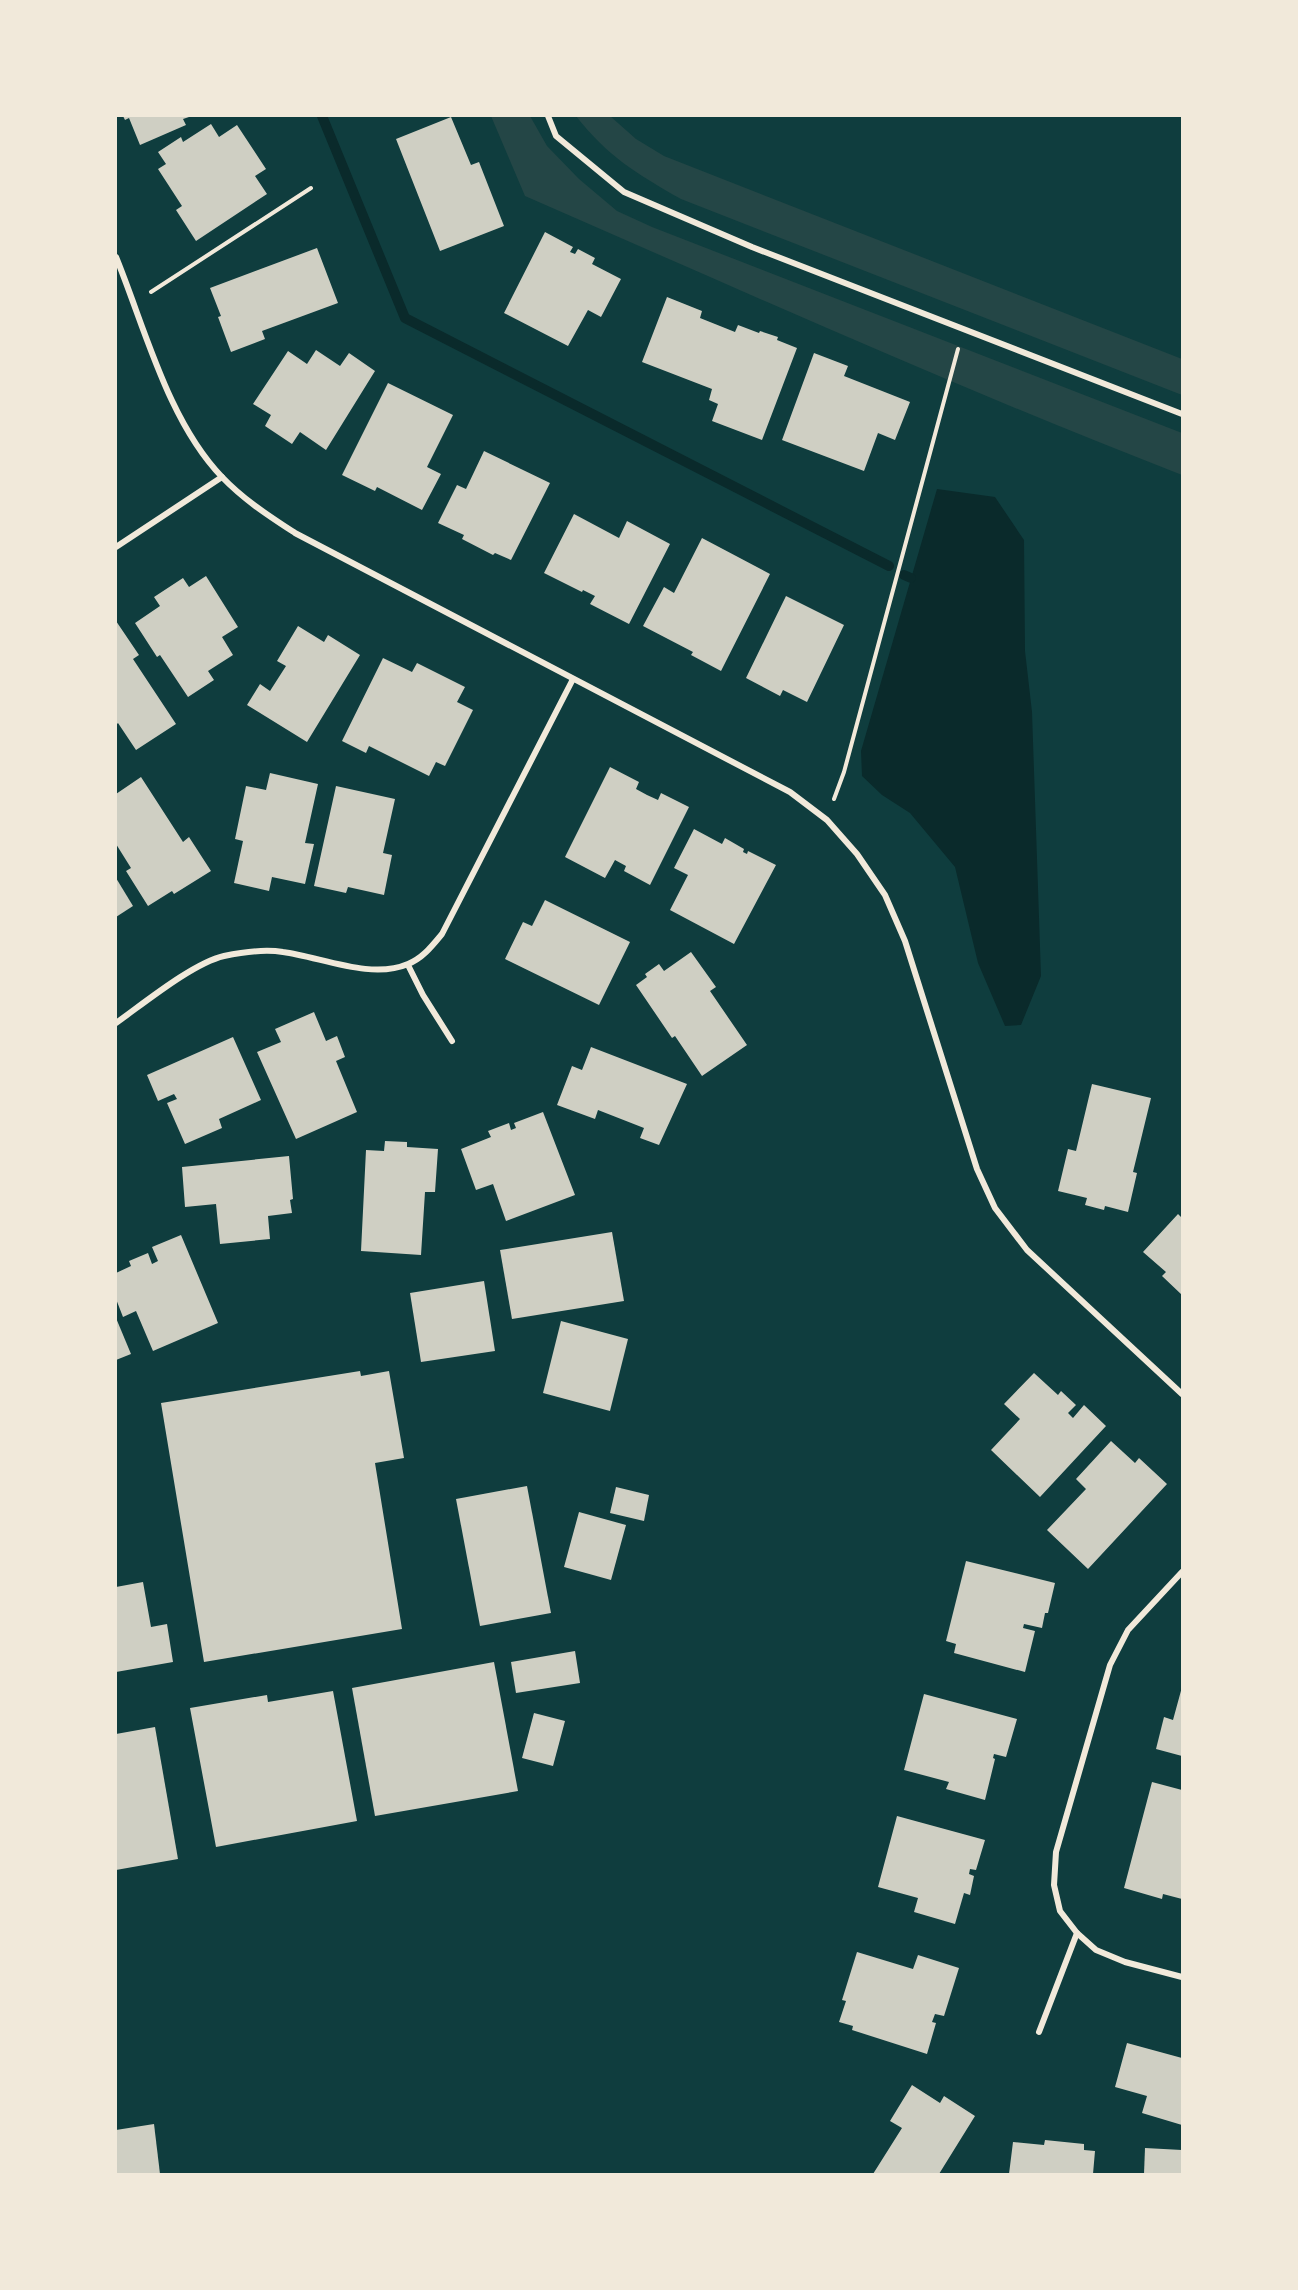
<svg xmlns="http://www.w3.org/2000/svg" width="1298" height="2290" font-family="'IBM Plex Serif',serif">
  <rect width="100%" height="100%" fill="#0f3d3e"/>
  <g fill="#244646">
    <path d="M 491,116 L 530,116 L 547,146 L 579,179 L 617,211 L 652,227 L 1182,433 L 1182,475 C 960,389 743,291 525,196 Z"/>
    <path d="M 576,116 L 610,116 L 636,139 L 664,156 L 1182,359 L 1182,395 L 681,199 C 637,174 607,156 576,116 Z"/>
  </g>
  <path fill="#0a2a2b" d="M 937,489 L 995,497 L 1024,540 L 1025,651 L 1032,712 L 1041,976 L 1021,1025 L 1005,1026 L 978,963 L 955,867 L 910,813 L 882,795 L 862,776 L 861,751 Z"/>
  <g fill="none" stroke-linecap="round" stroke-linejoin="round">
    <g stroke="#0a2a2b" stroke-width="10">
      <path d="M 322,116 L 405,318 L 889,566"/>
      <path d="M 904,575 L 911,578"/>
    </g>
  </g>
  <g fill="#cfcfc3">
    <path d="M 123,116 L 192,116 L 183,119 L 186,125 L 140,145 L 129,118 L 125,120 Z"/>
    <path d="M 451,117 L 471,165 L 479,162 L 504,226 L 440,251 L 396,139 Z"/>
    <path d="M 211,124 L 219,137 L 237,125 L 266,169 L 255,176 L 267,194 L 196,241 L 176,210 L 182,206 L 158,169 L 166,164 L 158,152 L 181,137 L 183,142 Z"/>
    <path d="M 545,232 L 573,247 L 570,252 L 575,254 L 578,249 L 595,258 L 592,264 L 621,279 L 601,317 L 588,310 L 568,346 L 504,313 Z"/>
    <path d="M 317,248 L 338,303 L 262,331 L 265,339 L 231,352 L 218,317 L 221,316 L 210,288 Z"/>
    <path d="M 667,297 L 702,311 L 700,318 L 735,332 L 738,325 L 759,333 L 760,331 L 778,337 L 777,340 L 797,348 L 762,440 L 712,421 L 718,404 L 709,400 L 712,389 L 642,362 Z"/>
    <path d="M 316,350 L 340,366 L 349,353 L 375,371 L 326,450 L 300,432 L 292,444 L 265,426 L 271,415 L 253,404 L 288,351 L 307,364 Z"/>
    <path d="M 814,353 L 848,366 L 844,376 L 910,402 L 895,440 L 878,433 L 864,471 L 782,440 Z"/>
    <path d="M 388,383 L 453,415 L 427,467 L 441,474 L 422,510 L 377,487 L 375,491 L 342,475 Z"/>
    <path d="M 484,451 L 550,483 L 511,560 L 495,553 L 493,555 L 462,539 L 464,535 L 438,523 L 457,485 L 466,489 Z"/>
    <path d="M 574,514 L 619,538 L 627,521 L 670,544 L 629,624 L 590,604 L 595,596 L 583,590 L 582,592 L 544,573 Z"/>
    <path d="M 702,538 L 770,574 L 721,671 L 691,655 L 693,652 L 643,626 L 664,587 L 674,593 Z"/>
    <path d="M 206,576 L 238,627 L 222,637 L 233,655 L 208,671 L 214,680 L 188,697 L 160,655 L 157,657 L 135,623 L 160,606 L 154,597 L 183,578 L 189,587 Z"/>
    <path d="M 786,596 L 844,625 L 807,702 L 783,690 L 780,696 L 746,678 Z"/>
    <path d="M 116,621 L 139,655 L 133,659 L 176,724 L 136,750 L 118,723 L 116,725 Z"/>
    <path d="M 298,626 L 324,642 L 328,635 L 360,655 L 307,742 L 247,705 L 260,684 L 270,691 L 286,666 L 277,661 Z"/>
    <path d="M 383,658 L 412,672 L 417,663 L 465,687 L 457,702 L 473,710 L 445,766 L 436,762 L 429,776 L 369,746 L 366,753 L 342,741 Z"/>
    <path d="M 610,767 L 639,782 L 636,789 L 647,795 L 658,800 L 661,793 L 689,807 L 650,885 L 624,871 L 626,866 L 615,860 L 605,878 L 565,857 Z"/>
    <path d="M 270,773 L 318,784 L 305,843 L 314,844 L 305,884 L 272,877 L 269,891 L 234,883 L 243,841 L 235,839 L 246,786 L 266,790 Z"/>
    <path d="M 141,777 L 183,842 L 189,837 L 211,871 L 174,894 L 172,891 L 148,906 L 126,871 L 131,868 L 116,844 L 116,794 Z"/>
    <path d="M 336,786 L 395,799 L 383,853 L 392,855 L 384,895 L 348,887 L 346,893 L 314,886 Z"/>
    <path d="M 694,829 L 722,844 L 725,838 L 744,849 L 743,852 L 747,854 L 748,851 L 776,865 L 734,944 L 670,910 L 688,875 L 674,868 Z"/>
    <path d="M 116,878 L 133,906 L 116,917 Z"/>
    <path d="M 545,900 L 630,942 L 599,1005 L 505,959 L 523,922 L 532,926 Z"/>
    <path d="M 691,952 L 716,987 L 710,991 L 747,1045 L 702,1076 L 675,1036 L 672,1038 L 636,985 L 647,977 L 645,974 L 659,964 L 664,971 Z"/>
    <path d="M 314,1012 L 326,1041 L 337,1036 L 345,1057 L 336,1061 L 357,1112 L 296,1139 L 257,1052 L 281,1042 L 275,1029 Z"/>
    <path d="M 233,1037 L 261,1100 L 219,1119 L 222,1128 L 185,1144 L 167,1103 L 177,1099 L 174,1094 L 158,1101 L 147,1075 Z"/>
    <path d="M 591,1047 L 687,1084 L 659,1145 L 640,1138 L 644,1128 L 598,1110 L 595,1119 L 557,1105 L 572,1066 L 582,1070 Z"/>
    <path d="M 1092,1084 L 1151,1098 L 1133,1172 L 1137,1173 L 1128,1212 L 1105,1206 L 1104,1210 L 1085,1205 L 1087,1198 L 1058,1191 L 1068,1149 L 1076,1151 Z"/>
    <path d="M 543,1112 L 575,1195 L 506,1221 L 493,1184 L 476,1190 L 461,1149 L 491,1137 L 488,1131 L 509,1123 L 511,1130 L 516,1128 L 514,1123 Z"/>
    <path d="M 385,1141 L 407,1142 L 407,1147 L 438,1149 L 435,1192 L 425,1192 L 421,1255 L 361,1251 L 366,1150 L 384,1151 Z"/>
    <path d="M 289,1156 L 293,1199 L 290,1200 L 292,1213 L 268,1216 L 270,1239 L 220,1244 L 216,1204 L 185,1207 L 182,1167 Z"/>
    <path d="M 1178,1214 L 1182,1218 L 1182,1295 L 1162,1276 L 1166,1272 L 1143,1252 Z"/>
    <path d="M 612,1232 L 624,1301 L 512,1319 L 500,1250 Z"/>
    <path d="M 181,1235 L 218,1323 L 153,1351 L 136,1311 L 123,1317 L 116,1299 L 116,1273 L 131,1266 L 129,1261 L 148,1253 L 152,1264 L 158,1261 L 152,1247 Z"/>
    <path d="M 484,1281 L 495,1351 L 421,1362 L 410,1293 Z"/>
    <path d="M 116,1318 L 131,1354 L 116,1360 Z"/>
    <path d="M 561,1321 L 628,1339 L 610,1411 L 543,1393 Z"/>
    <path d="M 360,1371 L 361,1376 L 389,1371 L 404,1458 L 375,1463 L 402,1629 L 204,1662 L 161,1403 Z"/>
    <path d="M 1034,1373 L 1058,1395 L 1061,1391 L 1076,1405 L 1068,1413 L 1073,1418 L 1084,1405 L 1106,1426 L 1040,1497 L 991,1450 L 1020,1419 L 1004,1404 Z"/>
    <path d="M 1111,1441 L 1135,1463 L 1139,1458 L 1167,1484 L 1088,1569 L 1047,1530 L 1086,1489 L 1076,1479 Z"/>
    <path d="M 527,1486 L 551,1613 L 480,1626 L 456,1499 Z"/>
    <path d="M 616,1487 L 649,1495 L 644,1521 L 610,1513 Z"/>
    <path d="M 579,1512 L 626,1525 L 611,1580 L 564,1567 Z"/>
    <path d="M 966,1561 L 1055,1583 L 1048,1613 L 1045,1613 L 1042,1628 L 1024,1624 L 1023,1628 L 1035,1631 L 1025,1672 L 954,1653 L 956,1644 L 946,1641 Z"/>
    <path d="M 143,1582 L 151,1627 L 167,1624 L 173,1662 L 116,1672 L 116,1587 Z"/>
    <path d="M 575,1651 L 580,1683 L 516,1693 L 511,1662 Z"/>
    <path d="M 494,1662 L 518,1791 L 375,1816 L 352,1688 Z"/>
    <path d="M 1182,1687 L 1182,1756 L 1156,1749 L 1164,1717 L 1173,1720 Z"/>
    <path d="M 333,1691 L 357,1821 L 216,1847 L 190,1708 L 267,1695 L 268,1702 Z"/>
    <path d="M 924,1694 L 1017,1719 L 1006,1757 L 994,1754 L 993,1758 L 995,1759 L 985,1800 L 946,1789 L 949,1782 L 904,1770 Z"/>
    <path d="M 534,1713 L 565,1721 L 553,1766 L 522,1758 Z"/>
    <path d="M 155,1727 L 178,1859 L 116,1870 L 116,1734 Z"/>
    <path d="M 1152,1782 L 1182,1790 L 1182,1899 L 1163,1894 L 1162,1899 L 1124,1888 Z"/>
    <path d="M 897,1816 L 985,1840 L 976,1870 L 970,1869 L 969,1874 L 974,1876 L 970,1895 L 964,1893 L 955,1924 L 914,1912 L 918,1898 L 878,1887 Z"/>
    <path d="M 857,1952 L 913,1969 L 918,1955 L 959,1968 L 944,2016 L 935,2014 L 932,2022 L 936,2023 L 927,2054 L 852,2030 L 853,2026 L 839,2022 L 846,2001 L 842,2000 Z"/>
    <path d="M 1127,2043 L 1182,2058 L 1182,2125 L 1142,2113 L 1147,2096 L 1115,2087 Z"/>
    <path d="M 912,2085 L 940,2103 L 944,2096 L 975,2116 L 939,2174 L 873,2174 L 902,2128 L 890,2121 Z"/>
    <path d="M 154,2124 L 160,2174 L 116,2174 L 116,2130 Z"/>
    <path d="M 1045,2140 L 1084,2144 L 1084,2150 L 1095,2151 L 1093,2174 L 1009,2174 L 1013,2142 L 1044,2145 Z"/>
    <path d="M 1145,2148 L 1182,2150 L 1182,2174 L 1144,2174 Z"/>
  </g>
  <g fill="none" stroke-linecap="round" stroke-linejoin="round">
    <g stroke="#f1e9da" stroke-width="4">
      <path d="M 151,292 L 311,188"/>
      <path d="M 834,799 L 844,772 L 958,349"/>
    </g>
    <g stroke="#f1e9da" stroke-width="6">
      <path d="M 548,116 L 556,136 L 624,192 L 752,247 L 1182,414"/>
      <path d="M 116,257 C 145,328 168,421 222,477 C 244,500 269,516 295,533 L 790,792 L 827,820 L 857,854 L 885,895 L 905,941 L 977,1169 L 995,1208 L 1027,1250 L 1182,1394"/>
      <path d="M 116,547 L 222,477"/>
      <path d="M 408,965 L 423,995 L 452,1041"/>
      <path d="M 116,1023 C 143,1004 193,963 224,956 C 243,952 264,949 283,952 C 321,957 371,980 408,964 C 423,958 432,946 442,934 L 573,679"/>
      <path d="M 1182,1572 L 1128,1630 L 1110,1665 L 1056,1852 L 1054,1885 L 1060,1911 L 1077,1933 L 1096,1950 L 1125,1962 L 1182,1977"/>
      <path d="M 1039,2032 L 1077,1933"/>
    </g>
  </g>
  <rect width="1298" height="2290" fill="none" stroke="#f1e9da" stroke-width="234"/>
</svg>
